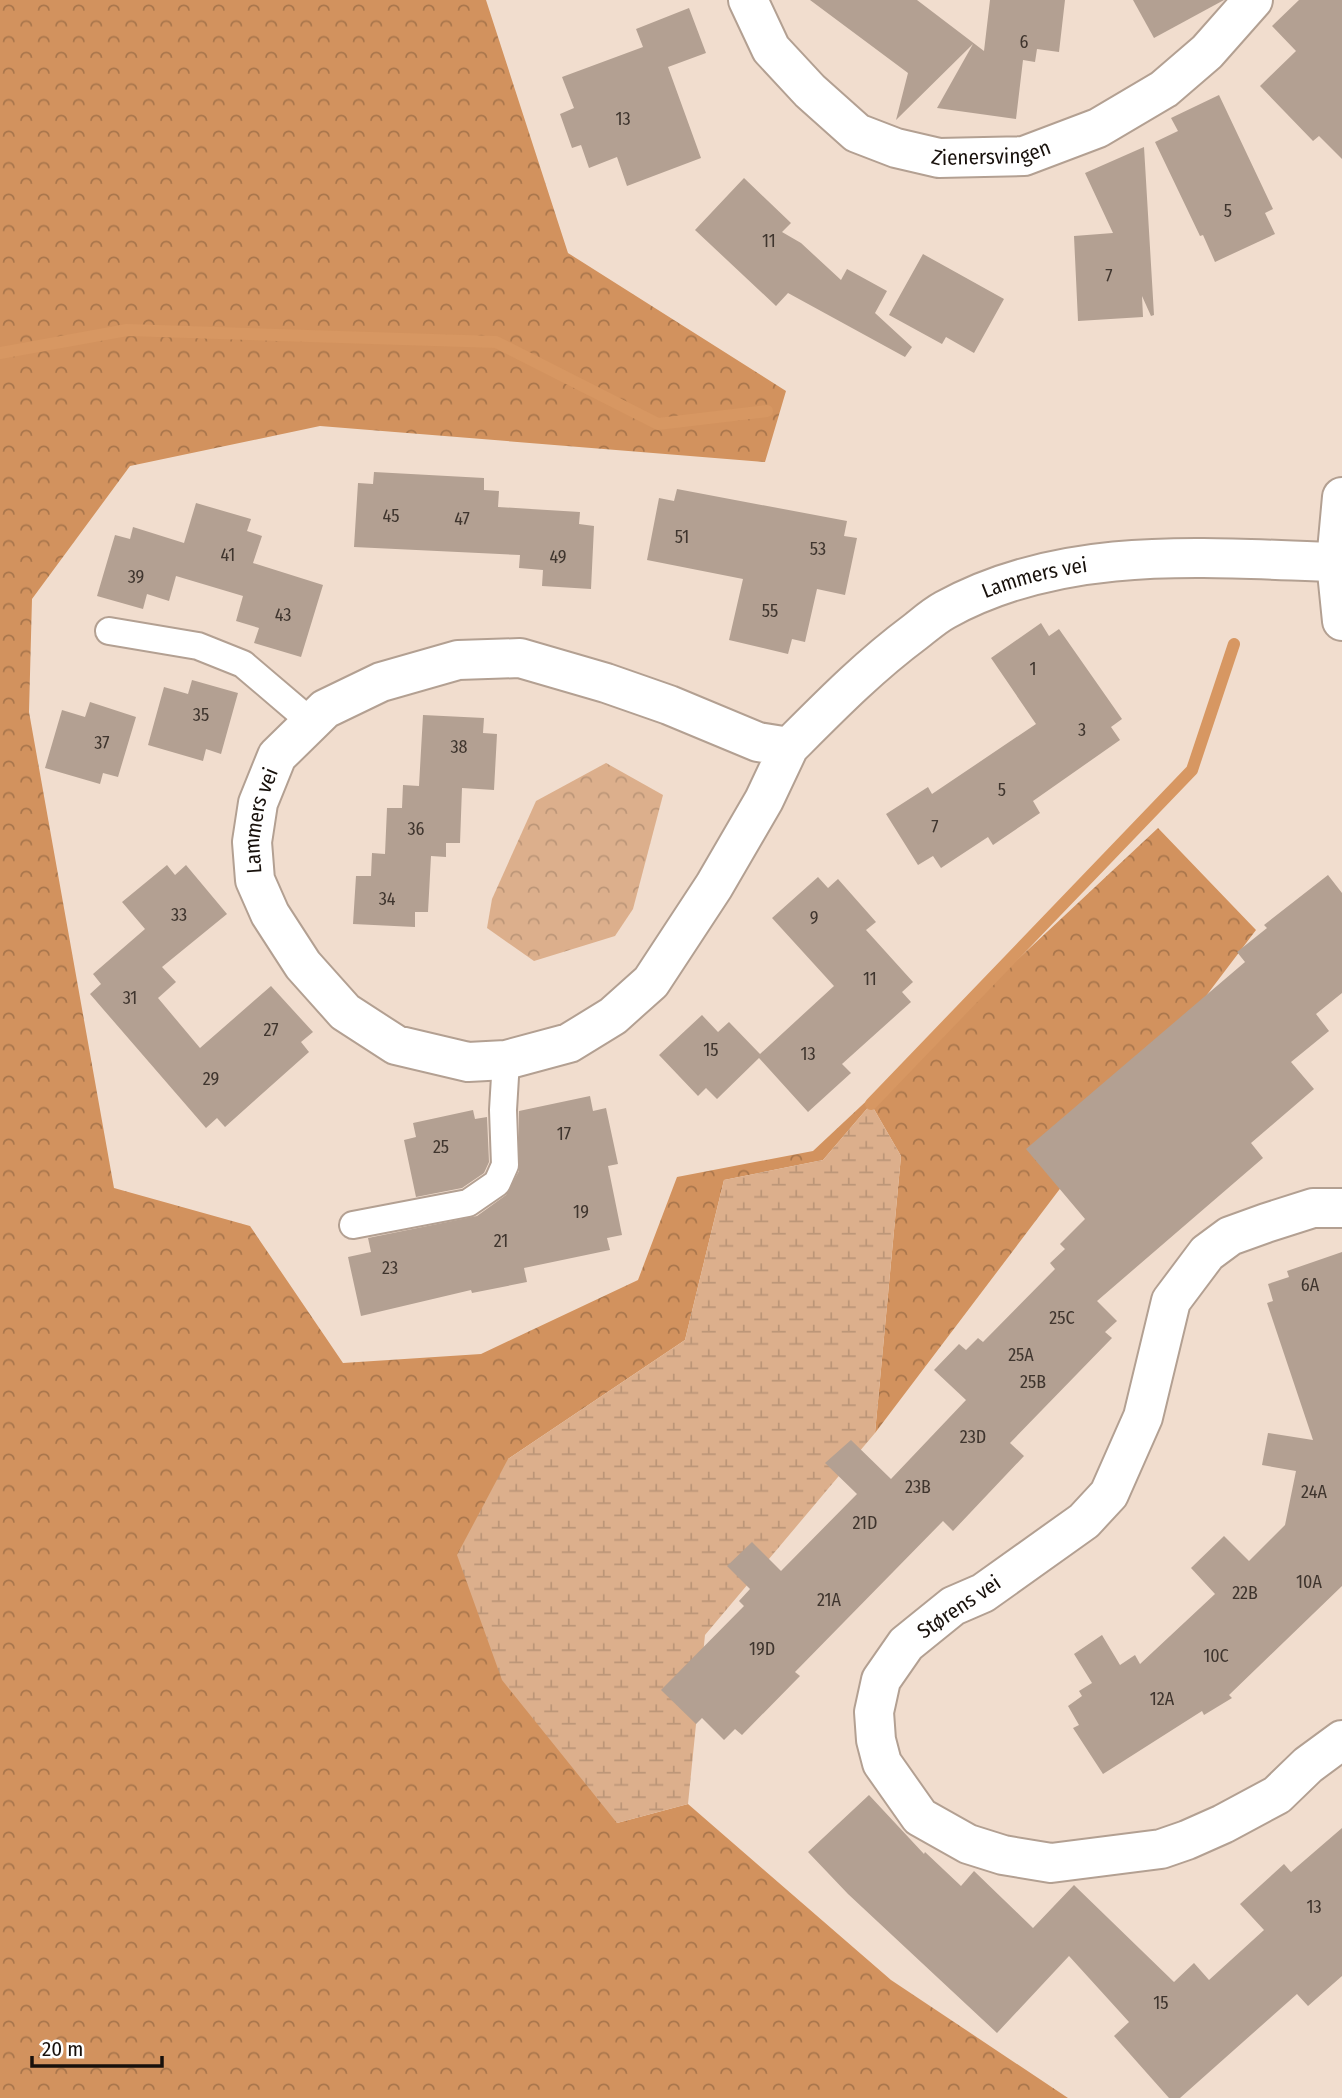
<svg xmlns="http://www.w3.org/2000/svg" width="1342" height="2098" font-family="'Fira Sans Condensed',sans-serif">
  <defs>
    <pattern id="forest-crowns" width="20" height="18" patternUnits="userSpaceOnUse" patternTransform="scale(1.75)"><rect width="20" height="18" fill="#d2925e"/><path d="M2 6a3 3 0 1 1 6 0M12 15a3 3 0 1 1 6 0" fill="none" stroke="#a9764c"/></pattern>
    <pattern id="wetland-marsh" width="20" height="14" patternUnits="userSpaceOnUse" patternTransform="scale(1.75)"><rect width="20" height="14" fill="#dcaf8c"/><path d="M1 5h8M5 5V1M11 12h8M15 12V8" fill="none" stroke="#bc9678"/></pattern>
    <pattern id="park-crowns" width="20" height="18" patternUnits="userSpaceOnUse" patternTransform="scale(1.75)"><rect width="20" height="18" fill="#dcaf8c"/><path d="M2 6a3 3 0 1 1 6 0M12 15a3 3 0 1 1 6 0" fill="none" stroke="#bc9678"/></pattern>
  </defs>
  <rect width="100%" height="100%" fill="#f1ddce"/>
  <path fill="url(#forest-crowns)" d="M 0,0 L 486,0 L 568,253 L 786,391 L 765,462 L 320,426 L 130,466 L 32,599 L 29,712 L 114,1188 L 250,1226 L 343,1363 L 481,1354 L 638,1280 L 677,1177 L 813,1151 L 1158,828 L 1256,930 L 875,1433 L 901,1156 L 871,1104 L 823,1160 L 724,1180 L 685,1340 L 508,1459 L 617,1823 L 688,1804 L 891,1980 L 1068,2098 L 0,2098 Z"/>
  <path fill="url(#wetland-marsh)" d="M 871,1104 L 901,1156 L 875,1433 L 705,1635 L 688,1804 L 617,1823 L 502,1680 L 457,1555 L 508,1459 L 685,1340 L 724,1180 L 823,1160 Z"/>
  <path fill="url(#park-crowns)" d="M 606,763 L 663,795 L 633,909 L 615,936 L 534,961 L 487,928 L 492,899 L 536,801 Z"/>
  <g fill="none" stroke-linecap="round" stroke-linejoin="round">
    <g stroke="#d79762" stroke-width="12">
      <path d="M 0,353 L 127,330 L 496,342 L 658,424 L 767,411"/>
      <path d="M 871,1104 L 1192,770 L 1234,644"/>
    </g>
  </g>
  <g fill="#b3a092">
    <path d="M 810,0 L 917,0 L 984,51 L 990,0 L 1065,0 L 1059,52 L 1037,49 L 1035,62 L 1023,60 L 1016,119 L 937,108 L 973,44 L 896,120 L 908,73 Z"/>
    <path d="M 1133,0 L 1224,0 L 1154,38 Z"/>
    <path d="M 1299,0 L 1342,0 L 1342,159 L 1319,136 L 1313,141 L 1260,86 L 1296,51 L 1272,26 Z"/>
    <path d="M 689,8 L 706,53 L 668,67 L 701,158 L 627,186 L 617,157 L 589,168 L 581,145 L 572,148 L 560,114 L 574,108 L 562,77 L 643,47 L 636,29 Z"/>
    <path d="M 1219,95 L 1273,209 L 1265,213 L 1275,234 L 1215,262 L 1203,235 L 1200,236 L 1155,142 L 1178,131 L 1171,118 Z"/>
    <path d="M 1144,147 L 1154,315 L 1151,316 L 1142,296 L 1143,317 L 1078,321 L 1074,236 L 1113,233 L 1085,173 Z"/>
    <path d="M 744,178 L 791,223 L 782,232 L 801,243 L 841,280 L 847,269 L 887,291 L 875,313 L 912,347 L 905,357 L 788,293 L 776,306 L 695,230 Z"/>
    <path d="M 923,254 L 1004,299 L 974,353 L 946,337 L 942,344 L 889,315 Z"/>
    <path d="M 374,472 L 484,478 L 484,490 L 499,491 L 498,507 L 580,512 L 579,524 L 594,526 L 591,589 L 542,586 L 543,570 L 519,568 L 520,555 L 354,547 L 358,483 L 373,484 Z"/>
    <path d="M 677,489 L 847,521 L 844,536 L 857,538 L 845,595 L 817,589 L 805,642 L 792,639 L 788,654 L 729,640 L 743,579 L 647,560 L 659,498 L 674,501 Z"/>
    <path d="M 196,503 L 251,519 L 247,531 L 262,536 L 253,563 L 323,585 L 301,657 L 254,643 L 259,628 L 236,621 L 243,596 L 176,576 L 169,601 L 147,594 L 143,609 L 97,596 L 115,535 L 130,539 L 133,527 L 184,543 Z"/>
    <path d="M 1041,623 L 1049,636 L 1059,629 L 1122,719 L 1111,727 L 1120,740 L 1033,801 L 1040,813 L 993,845 L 988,837 L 941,868 L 933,856 L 918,865 L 886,814 L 928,787 L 932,794 L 1036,724 L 991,658 Z"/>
    <path d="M 192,680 L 238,693 L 221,754 L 206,749 L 203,761 L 148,745 L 164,687 L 188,694 Z"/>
    <path d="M 90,702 L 136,717 L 118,777 L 103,773 L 100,784 L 45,768 L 62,710 L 85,717 Z"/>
    <path d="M 423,715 L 484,718 L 483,733 L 497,734 L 494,790 L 462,788 L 460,843 L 446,843 L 446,857 L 431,856 L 428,912 L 415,912 L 415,927 L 353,924 L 356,876 L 371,876 L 372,853 L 385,854 L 387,808 L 402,808 L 403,785 L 419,786 Z"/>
    <path d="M 167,865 L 175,875 L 186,865 L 227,914 L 162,967 L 176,982 L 158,998 L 200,1048 L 271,986 L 313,1032 L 301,1042 L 309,1052 L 225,1127 L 217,1118 L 206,1128 L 90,994 L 101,984 L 93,974 L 145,929 L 122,902 Z"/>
    <path d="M 1328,875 L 1342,893 L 1342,993 L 1316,1014 L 1329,1031 L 1291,1062 L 1314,1089 L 1251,1143 L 1263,1158 L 1097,1301 L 1117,1321 L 1105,1332 L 1112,1338 L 1010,1443 L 1024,1456 L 953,1531 L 943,1521 L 795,1672 L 800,1676 L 742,1735 L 735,1729 L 724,1740 L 702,1718 L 696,1724 L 661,1690 L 744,1606 L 739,1601 L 750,1589 L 727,1566 L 752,1542 L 781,1571 L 857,1494 L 825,1463 L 851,1440 L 891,1479 L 966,1400 L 934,1370 L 959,1344 L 966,1350 L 978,1338 L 983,1342 L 1055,1269 L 1050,1263 L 1065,1249 L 1060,1244 L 1085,1219 L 1026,1149 L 1245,962 L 1237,952 L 1267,928 L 1264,925 Z"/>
    <path d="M 818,877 L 828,888 L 838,879 L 876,922 L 866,930 L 913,982 L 902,992 L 911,1002 L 842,1064 L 851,1073 L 808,1112 L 759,1058 L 717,1099 L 706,1088 L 698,1096 L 659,1055 L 702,1015 L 718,1032 L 729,1022 L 760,1054 L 834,986 L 772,918 Z"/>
    <path d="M 590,1096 L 593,1111 L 606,1108 L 618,1164 L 608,1166 L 622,1235 L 607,1238 L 610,1250 L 524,1268 L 527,1282 L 472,1293 L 471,1290 L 361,1316 L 348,1257 L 371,1252 L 368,1238 L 477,1216 L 506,1195 L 519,1171 L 519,1111 Z"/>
    <path d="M 473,1110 L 475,1119 L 487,1117 L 489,1162 L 484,1173 L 462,1188 L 416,1197 L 404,1140 L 416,1137 L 413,1123 Z"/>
    <path d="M 1342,1252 L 1342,1586 L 1229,1695 L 1232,1698 L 1204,1715 L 1202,1711 L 1103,1774 L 1073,1728 L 1079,1725 L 1068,1706 L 1082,1696 L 1079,1691 L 1092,1683 L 1074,1654 L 1102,1635 L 1120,1665 L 1135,1655 L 1140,1664 L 1215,1594 L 1191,1568 L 1224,1536 L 1249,1561 L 1285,1525 L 1296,1471 L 1262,1465 L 1268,1433 L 1313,1440 L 1267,1303 L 1273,1301 L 1268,1284 L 1289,1277 L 1287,1271 Z"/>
    <path d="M 869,1795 L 924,1854 L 925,1852 L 961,1886 L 974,1871 L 1033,1928 L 1074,1885 L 1174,1982 L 1194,1963 L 1209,1980 L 1264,1930 L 1240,1904 L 1284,1864 L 1291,1872 L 1342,1828 L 1342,1976 L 1308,2006 L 1297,1994 L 1180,2098 L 1169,2098 L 1114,2036 L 1129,2022 L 1069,1956 L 997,2033 L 848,1894 L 808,1852 Z"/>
  </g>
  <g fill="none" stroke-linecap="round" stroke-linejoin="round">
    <g stroke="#b3a092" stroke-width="30">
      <g id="service">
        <path d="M 109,631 L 198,646 L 243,664 L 311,722"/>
        <path d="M 353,1225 L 468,1203 L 497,1183 L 505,1165 L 503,1110 L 506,1060"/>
      </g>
    </g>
    <g stroke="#b3a092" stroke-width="42">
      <g id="minor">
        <path id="s1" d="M 748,0 L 771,49 L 810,91 L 857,133 L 896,148 L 939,158 L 1024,156 L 1098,128 L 1164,89 L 1207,52 L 1253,0"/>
        <path id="s2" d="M 789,747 L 764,800 L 714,886 L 651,982 L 613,1016 L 569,1043 L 506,1060 L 468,1062 L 396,1045 L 345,1012 L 303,965 L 270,914 L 255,880 L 252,842 L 258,803 L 277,756 L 325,709 L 381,682 L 458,660 L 520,658 L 606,683 L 669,705 L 758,742 L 789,747 C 830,706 868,667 915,632 C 924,625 934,616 945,610 C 1065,544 1204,558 1336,562"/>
        <path d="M 1342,1208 L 1313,1208 L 1266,1223 L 1230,1236 L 1207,1253 L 1171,1301 L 1143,1417 L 1109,1494 L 1084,1521 L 983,1593 L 953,1606 L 906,1644 L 881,1680 L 874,1712 L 876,1740 L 882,1763 L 920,1817 L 968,1844 L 1003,1855 L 1051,1863 L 1161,1849 L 1187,1840 L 1223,1824 L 1277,1795 L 1308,1765 L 1342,1740"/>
      </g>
    </g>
    <g stroke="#b3a092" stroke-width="42">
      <path id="tertiary" d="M 1342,497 L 1336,562 L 1342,621"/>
    </g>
    <use href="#service" stroke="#fff" stroke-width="26"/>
    <use href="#minor" stroke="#fff" stroke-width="38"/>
    <use href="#tertiary" stroke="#fff" stroke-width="38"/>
  </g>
  <g text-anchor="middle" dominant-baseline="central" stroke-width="5" stroke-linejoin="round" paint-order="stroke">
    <g font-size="18" fill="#3f352e">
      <text x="1024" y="42">6</text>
      <text x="623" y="119">13</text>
      <text x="1228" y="211">5</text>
      <text x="769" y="241">11</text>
      <text x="1109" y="276">7</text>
      <text x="391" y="516">45</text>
      <text x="462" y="519">47</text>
      <text x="682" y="537">51</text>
      <text x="818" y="549">53</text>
      <text x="228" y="555">41</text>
      <text x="558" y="557">49</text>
      <text x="136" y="577">39</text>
      <text x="770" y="611">55</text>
      <text x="283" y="615">43</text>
      <text x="1033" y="669">1</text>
      <text x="201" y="715">35</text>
      <text x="1082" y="730">3</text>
      <text x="102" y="743">37</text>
      <text x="459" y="747">38</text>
      <text x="1002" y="790">5</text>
      <text x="935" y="827">7</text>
      <text x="416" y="829">36</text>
      <text x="387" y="899">34</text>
      <text x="179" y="915">33</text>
      <text x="814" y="918">9</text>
      <text x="870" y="979">11</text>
      <text x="130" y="998">31</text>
      <text x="271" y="1030">27</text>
      <text x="711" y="1050">15</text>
      <text x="808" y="1054">13</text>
      <text x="211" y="1079">29</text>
      <text x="564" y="1134">17</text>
      <text x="441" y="1147">25</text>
      <text x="581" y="1212">19</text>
      <text x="501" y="1241">21</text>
      <text x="390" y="1268">23</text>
      <text x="1310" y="1285">6A</text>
      <text x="1062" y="1318">25C</text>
      <text x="1021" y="1355">25A</text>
      <text x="1033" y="1382">25B</text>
      <text x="973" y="1437">23D</text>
      <text x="918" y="1487">23B</text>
      <text x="1314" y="1492">24A</text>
      <text x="865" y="1523">21D</text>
      <text x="1309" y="1582">10A</text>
      <text x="1245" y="1593">22B</text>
      <text x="829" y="1600">21A</text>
      <text x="762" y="1649">19D</text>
      <text x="1216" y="1656">10C</text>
      <text x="1162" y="1699">12A</text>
      <text x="1314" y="1907">13</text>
      <text x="1161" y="2003">15</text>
    </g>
    <g font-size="21" fill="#18110c" stroke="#fff">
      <text stroke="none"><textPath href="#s1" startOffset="313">Zienersvingen</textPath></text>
      <text stroke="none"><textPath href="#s2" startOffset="1762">Lammers vei</textPath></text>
      <text stroke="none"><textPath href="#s2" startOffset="835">Lammers vei</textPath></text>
      <text transform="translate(959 1607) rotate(-34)">Størens vei</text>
    </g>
  </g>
  <path d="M32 2056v10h130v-10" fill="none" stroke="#18110c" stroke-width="3.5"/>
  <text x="42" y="2056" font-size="21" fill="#18110c" stroke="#ffffff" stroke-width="5" paint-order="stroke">20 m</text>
</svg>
